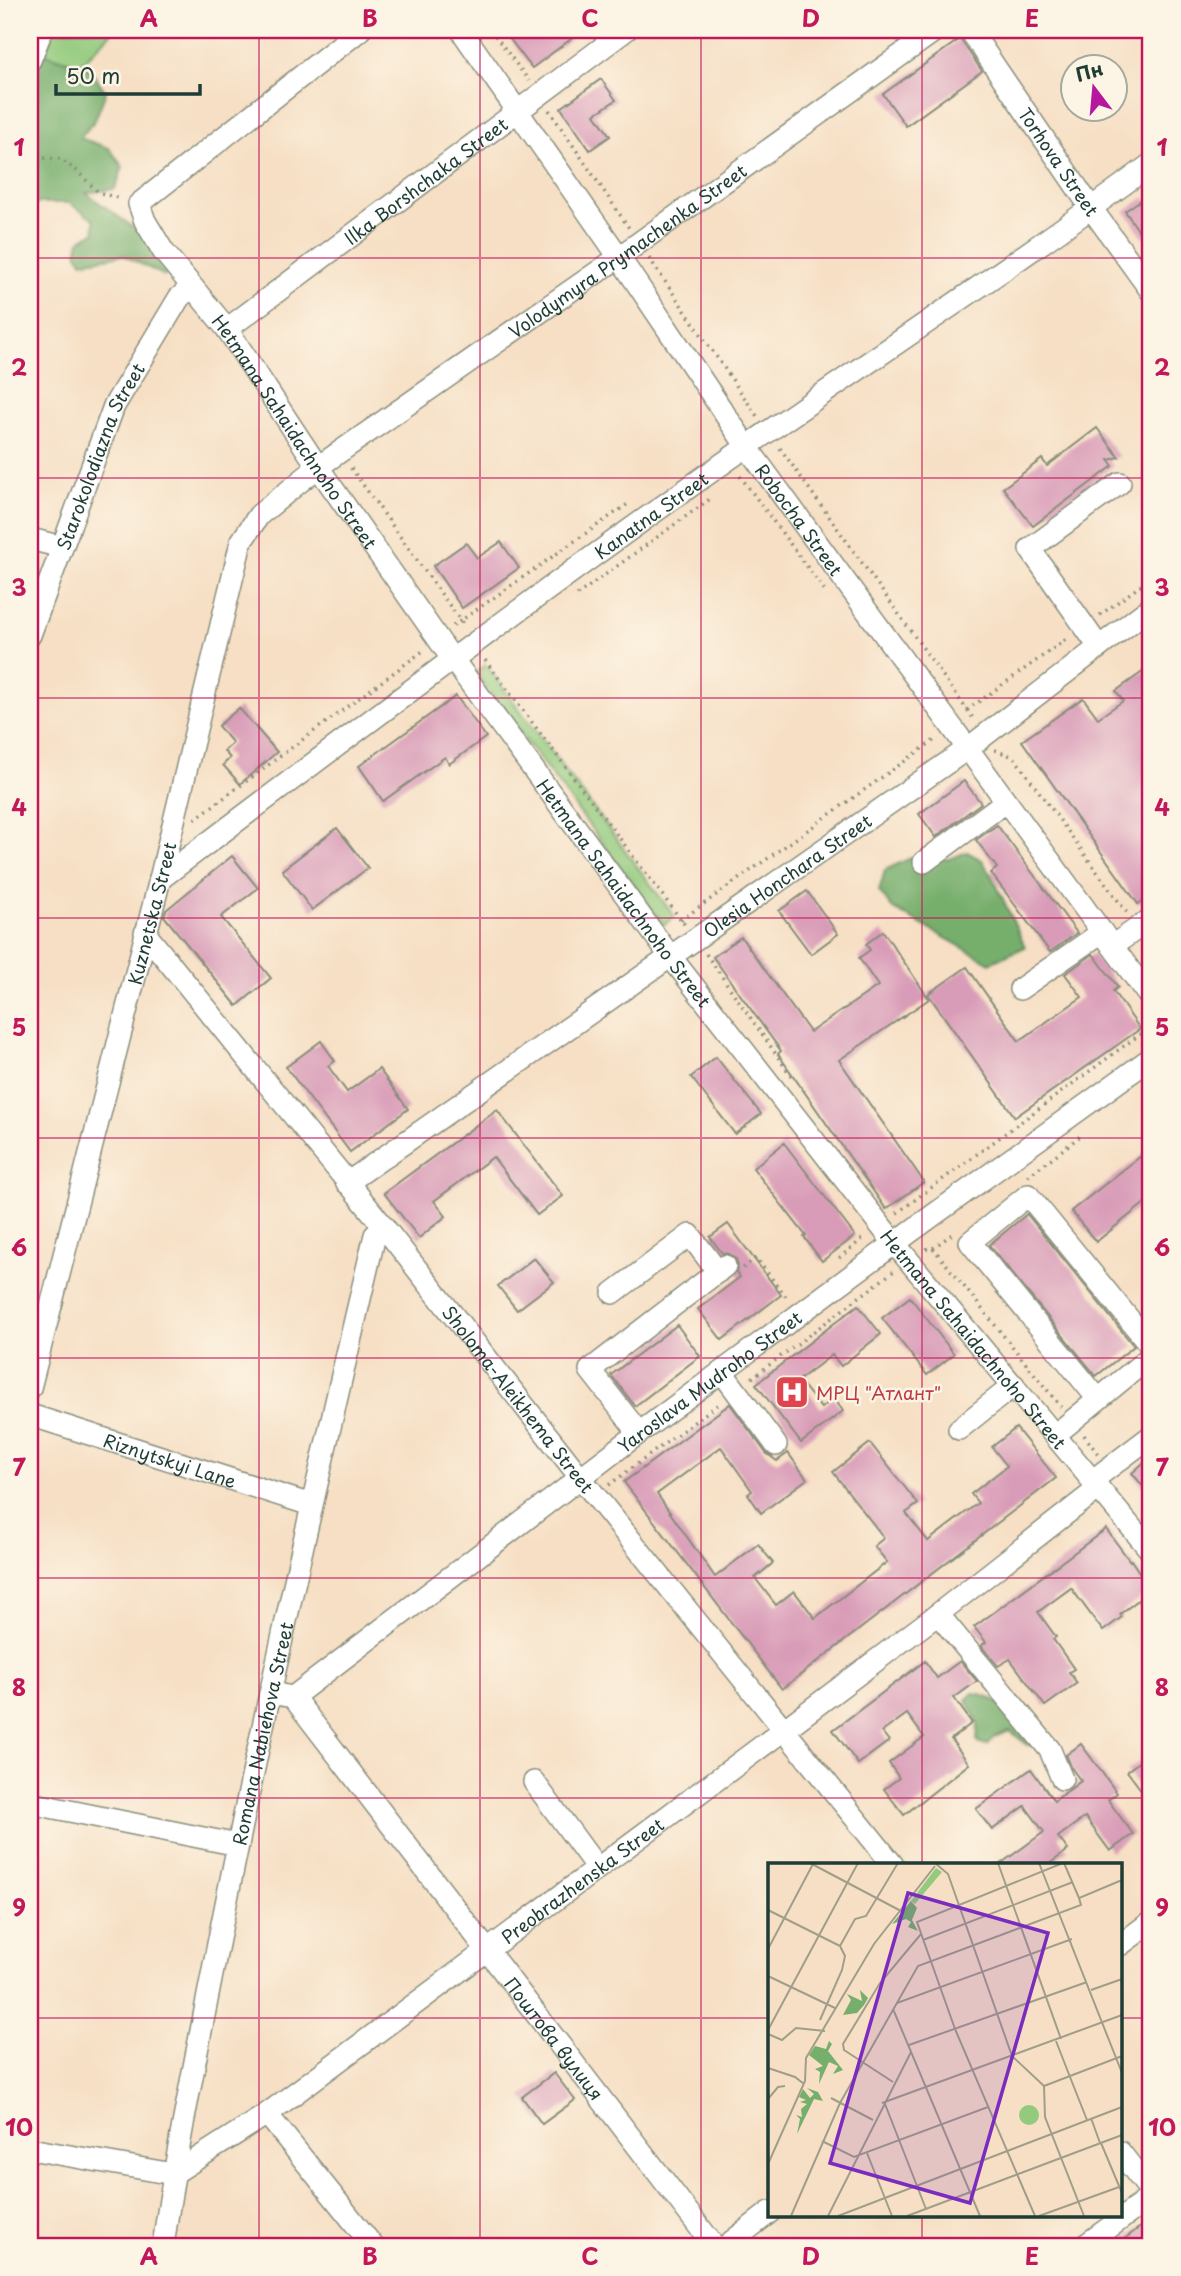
<svg xmlns="http://www.w3.org/2000/svg" width="1181" height="2276" font-family="'Playpen Sans',sans-serif">
  <rect width="100%" height="100%" fill="#fcf5e5"/>
  <filter id="ink" filterUnits="userSpaceOnUse"><feTurbulence type="fractalNoise" baseFrequency=".0143" numOctaves="2"/><feDisplacementMap in="SourceGraphic" scale="14" xChannelSelector="R" yChannelSelector="G"/><feConvolveMatrix kernelMatrix="1 2 1 2 8 2 1 2 1" color-interpolation-filters="sRGB"/></filter>
  <filter id="wash" filterUnits="userSpaceOnUse"><feTurbulence type="fractalNoise" baseFrequency=".00686" numOctaves="4" result="noise"/><feDisplacementMap in="SourceGraphic" scale="28" xChannelSelector="R" yChannelSelector="G"/><feGaussianBlur stdDeviation="1.57" result="paint"/><feColorMatrix in="noise" values="0 0 0 0 0 0 0 0 0 0 0 0 0 0 0 0 0 1.4 0 .05"/><feComposite in="paint" operator="in"/></filter>
  <g filter="url(#wash)">
    <rect width="100%" height="100%" fill="#f6dfc4"/>
    <g fill="#93ca7d" stroke="#598458" stroke-width="2">
      <path d="M 54,30 L 114,30 L 80,65 L 45,54 Z"/>
      <path d="M 486,665 L 675,917 L 664,925 L 475,673 Z"/>
    </g>
    <g fill="#76ae6c" stroke="#4a7650" stroke-width="2">
      <path d="M 45,54 L 90,69 L 106,92 L 95,120 L 80,138 L 109,148 L 123,167 L 115,189 L 86,193 L 145,236 L 170,268 L 165,276 L 123,255 L 82,262 L 77,252 L 80,240 L 95,232 L 94,219 L 69,203 L 40,203 L 30,207 L 30,80 Z"/>
      <path d="M 967,852 L 982,860 L 996,884 L 1025,947 L 990,963 L 892,908 L 879,891 L 885,870 L 915,856 L 949,859 Z"/>
      <path d="M 973,1693 C 1002,1695 1017,1723 1033,1745 L 1028,1745 L 1010,1731 L 994,1737 L 988,1745 L 980,1744 L 977,1740 L 978,1724 L 966,1700 Z"/>
    </g>
    <g id="blocks">
      <g fill="#d99cb8">
        <path d="M 503,30 L 583,30 L 532,68 Z"/>
        <path d="M 960,39 L 982,71 L 906,126 L 883,94 Z"/>
        <path d="M 601,79 L 616,100 L 595,114 L 610,136 L 590,150 L 561,108 Z"/>
        <path d="M 1145,197 L 1151,205 L 1151,249 L 1125,211 Z"/>
        <path d="M 1097,428 L 1119,457 L 1109,460 L 1113,466 L 1033,526 L 1003,488 L 1042,459 L 1047,466 Z"/>
        <path d="M 501,542 L 519,568 L 462,608 L 433,566 L 466,543 L 477,558 Z"/>
        <path d="M 1151,666 L 1151,895 L 1138,904 L 1022,741 L 1083,698 L 1098,718 L 1123,701 L 1116,691 Z"/>
        <path d="M 456,696 L 486,737 L 449,764 L 445,757 L 383,801 L 359,766 Z"/>
        <path d="M 239,708 L 277,752 L 240,784 L 223,765 L 230,758 L 224,751 L 233,743 L 218,726 Z"/>
        <path d="M 964,781 L 981,803 L 936,837 L 919,814 Z"/>
        <path d="M 997,825 L 1077,933 L 1050,952 L 991,873 L 997,868 L 976,840 Z"/>
        <path d="M 337,828 L 368,868 L 312,910 L 282,870 Z"/>
        <path d="M 232,856 L 258,888 L 221,917 L 271,978 L 237,1006 L 164,916 L 166,910 Z"/>
        <path d="M 807,891 L 838,934 L 811,954 L 779,911 Z"/>
        <path d="M 883,931 L 929,999 L 839,1060 L 924,1182 L 886,1209 L 778,1054 L 781,1051 L 713,957 L 741,937 L 810,1032 L 878,986 L 859,958 L 870,950 L 866,944 Z"/>
        <path d="M 1093,954 L 1118,987 L 1113,991 L 1140,1029 L 1015,1117 L 928,994 L 967,967 L 1019,1041 L 1082,997 L 1065,974 Z"/>
        <path d="M 321,1041 L 335,1061 L 328,1066 L 347,1092 L 379,1069 L 408,1109 L 350,1152 L 286,1067 Z"/>
        <path d="M 716,1057 L 761,1114 L 735,1134 L 691,1077 Z"/>
        <path d="M 497,1110 L 563,1196 L 537,1215 L 493,1157 L 434,1201 L 446,1216 L 419,1238 L 384,1193 Z"/>
        <path d="M 784,1143 L 855,1236 L 822,1261 L 804,1237 L 806,1236 L 753,1168 Z"/>
        <path d="M 1151,1148 L 1151,1198 L 1096,1242 L 1071,1211 Z"/>
        <path d="M 1027,1214 L 1134,1346 L 1096,1376 L 989,1245 Z"/>
        <path d="M 728,1224 L 781,1295 L 722,1340 L 698,1309 L 740,1277 L 736,1272 L 738,1265 L 736,1259 L 729,1254 L 722,1253 L 710,1237 Z"/>
        <path d="M 534,1258 L 554,1282 L 517,1310 L 498,1286 Z"/>
        <path d="M 910,1297 L 954,1354 L 927,1375 L 882,1318 Z"/>
        <path d="M 858,1305 L 881,1334 L 841,1366 L 832,1355 L 799,1380 L 821,1408 L 834,1398 L 843,1411 L 801,1443 L 756,1384 Z"/>
        <path d="M 677,1325 L 700,1356 L 635,1406 L 611,1375 Z"/>
        <path d="M 730,1404 L 766,1453 L 777,1461 L 788,1453 L 807,1479 L 761,1513 L 748,1494 L 752,1491 L 721,1447 L 657,1494 L 715,1577 L 758,1544 L 773,1563 L 755,1578 L 776,1605 L 794,1591 L 815,1618 L 887,1562 L 874,1546 L 884,1538 L 833,1472 L 870,1443 L 918,1504 L 906,1513 L 928,1541 L 978,1503 L 971,1494 L 1007,1466 L 992,1447 L 1016,1428 L 1056,1478 L 782,1689 L 624,1482 Z"/>
        <path d="M 1151,1456 L 1151,1496 L 1132,1473 Z"/>
        <path d="M 1106,1529 L 1130,1561 L 1131,1560 L 1151,1590 L 1120,1614 L 1122,1617 L 1103,1631 L 1071,1588 L 1038,1612 L 1056,1637 L 1053,1639 L 1074,1669 L 1069,1672 L 1077,1683 L 1045,1706 L 1010,1659 L 998,1666 L 981,1646 L 986,1642 L 974,1627 Z"/>
        <path d="M 925,1661 L 937,1678 L 960,1661 L 977,1681 L 954,1698 L 972,1723 L 951,1739 L 969,1764 L 904,1815 L 884,1789 L 899,1778 L 889,1763 L 924,1737 L 907,1714 L 882,1732 L 889,1741 L 858,1764 L 833,1730 Z"/>
        <path d="M 1081,1744 L 1117,1793 L 1108,1800 L 1133,1834 L 1110,1851 L 1085,1817 L 1058,1837 L 1068,1850 L 1048,1865 L 999,1865 L 1044,1832 L 1025,1806 L 992,1830 L 976,1809 L 1031,1769 L 1054,1801 L 1081,1781 L 1072,1769 L 1066,1755 Z"/>
        <path d="M 1151,1753 L 1151,1803 L 1127,1771 Z"/>
        <path d="M 554,2073 L 575,2100 L 542,2124 L 522,2097 Z"/>
        <path d="M 1151,2219 L 1151,2246 L 1115,2246 Z"/>
      </g>
    </g>
  </g>
  <g filter="url(#ink)">
    <use href="#blocks" fill-opacity="0" stroke="#8a8e7c" stroke-width="2"/>
    <g fill="none" stroke-linecap="round" stroke-linejoin="round">
      <g stroke="#8a8e7c" stroke-width="24">
        <g id="minor">
          <path id="s1" d="M 360,30 L 139,204 L 145,221 L 163,251 L 227,329 L 318,467 L 443,646 L 670,956 L 895,1244 L 1151,1551"/>
          <path id="s2" d="M 461,30 L 619,257 L 747,447 L 1151,999"/>
          <path id="s3" d="M 970,30 L 1091,208 L 1151,291"/>
          <path d="M 30,60 L 42,30"/>
          <path id="s4" d="M 227,329 L 626,30"/>
          <path d="M 30,539 L 62,547"/>
          <path id="s5" d="M 30,635 L 114,406 L 179,298 L 191,287"/>
          <path d="M 1099,647 L 1030,549 L 1120,483"/>
          <path d="M 924,862 L 1005,802"/>
          <path id="s6" d="M 160,879 C 355,732 549,585 749,445 C 883,351 1020,262 1151,164"/>
          <path id="s7" d="M 145,933 L 384,1227 L 580,1477 L 893,1865"/>
          <path d="M 1112,946 L 1151,919"/>
          <path d="M 1020,989 L 1102,932"/>
          <path id="s8" d="M 347,1183 L 967,749 L 1151,607"/>
          <path d="M 613,1293 L 690,1235 L 718,1272"/>
          <path d="M 722,1372 L 776,1445"/>
          <path id="s9" d="M 30,1388 L 160,879 L 241,542 L 259,515 L 318,467 L 619,257 L 936,30"/>
          <path d="M 1098,1399 L 970,1242 L 1028,1195 L 1151,1346"/>
          <path id="s10" d="M 30,1415 L 311,1505"/>
          <path d="M 959,1429 L 1014,1385"/>
          <path d="M 639,1433 L 590,1370 L 725,1266"/>
          <path d="M 1055,1435 L 1151,1356"/>
          <path d="M 1093,1480 L 1151,1436"/>
          <path d="M 938,1614 L 1050,1750 L 1062,1779"/>
          <path id="s11" d="M 270,1693 L 293,1697 L 639,1433 L 910,1232 L 1151,1058"/>
          <path id="s12" d="M 293,1697 L 714,2246"/>
          <path d="M 534,1782 L 597,1868"/>
          <path d="M 30,1803 L 238,1845"/>
          <path d="M 1120,1945 L 1151,1922"/>
          <path d="M 267,2114 L 373,2246"/>
          <path id="s13" d="M 30,2149 L 173,2174 L 267,2114 L 785,1729 L 938,1614 L 1099,1488"/>
          <path d="M 1120,2152 L 1151,2192"/>
          <path id="s14" d="M 163,2246 C 177,2146 198,2048 217,1949 C 264,1710 319,1472 375,1235 L 384,1227"/>
          <path d="M 726,2246 L 770,2212"/>
          <path d="M 1084,2246 L 1151,2197"/>
        </g>
      </g>
      <g stroke="#8a8e7c" stroke-width="3.5" stroke-dasharray="2 5" stroke-linecap="butt">
        <path d="M 491,30 L 529,81"/>
        <path d="M 549,110 L 629,228"/>
        <path d="M 30,157 L 60,159 L 77,171 L 98,192 L 120,199"/>
        <path d="M 649,258 L 757,416"/>
        <path d="M 780,448 L 975,721"/>
        <path d="M 351,468 L 465,627"/>
        <path d="M 740,476 L 825,591"/>
        <path d="M 577,595 L 710,499"/>
        <path d="M 1100,615 L 1151,578"/>
        <path d="M 453,626 L 628,504"/>
        <path d="M 485,660 L 685,925"/>
        <path d="M 967,710 L 1068,638"/>
        <path d="M 995,750 L 1014,757 L 1127,913"/>
        <path d="M 195,819 L 423,651"/>
        <path d="M 681,920 L 936,739"/>
        <path d="M 706,954 L 792,1077"/>
        <path d="M 1141,1015 L 1143,1032 L 1150,1040"/>
        <path d="M 1028,1176 L 1083,1134"/>
        <path d="M 897,1213 L 1143,1032"/>
        <path d="M 933,1248 L 1061,1407"/>
        <path d="M 926,1249 L 933,1248 L 952,1234"/>
        <path d="M 839,1258 L 865,1237"/>
        <path d="M 743,1268 L 756,1258 L 787,1298"/>
        <path d="M 752,1378 L 894,1271"/>
        <path d="M 1084,1435 L 1098,1454"/>
        <path d="M 609,1485 L 721,1402"/>
      </g>
      <use href="#minor" stroke="#fff" stroke-width="21"/>
    </g>
  </g>
  <path fill="none" stroke="#c2185b" stroke-width="2" stroke-opacity="0.55" d="M 259,30 L 259,2246M 480,30 L 480,2246M 701,30 L 701,2246M 922,30 L 922,1865M 30,258 L 1151,258M 30,478 L 1151,478M 30,698 L 1151,698M 30,918 L 1151,918M 30,1138 L 1151,1138M 30,1358 L 1151,1358M 30,1578 L 1151,1578M 30,1798 L 1151,1798M 30,2018 L 770,2018M 1120,2018 L 1151,2018M 922,2215 L 922,2246"/>
  <defs>
    <g id="hospital-square" transform="scale(1.75)"><rect x="-9" y="-9" width="18" height="18" rx="4" fill="#e0444e" stroke="#fcf5e5"/><path d="M-5-5h3v3.5h4V-5h3V5h-3V1.5h-4V5h-3Z" fill="#fff"/></g>
  </defs>
  <g fill-rule="evenodd">
    <use href="#hospital-square" x="792" y="1392"/>
  </g>
  <g text-anchor="middle" dominant-baseline="central" stroke-width="5" stroke-linejoin="round" paint-order="stroke">
    <g font-size="18" fill="#1f3d34" stroke="#fcf5e5">
      <text stroke="none"><textPath href="#s3" startOffset="159">Torhova Street</textPath></text>
      <text stroke="none"><textPath href="#s4" startOffset="248">Ilka Borshchaka Street</textPath></text>
      <text stroke="none"><textPath href="#s9" startOffset="1358">Volodymyra Prymachenka Street</textPath></text>
      <text stroke="none"><textPath href="#s1" startOffset="558">Hetmana Sahaidachnoho Street</textPath></text>
      <text stroke="none"><textPath href="#s5" startOffset="192">Starokolodiazna Street</textPath></text>
      <text stroke="none"><textPath href="#s6" startOffset="611">Kanatna Street</textPath></text>
      <text stroke="none"><textPath href="#s2" startOffset="595">Robocha Street</textPath></text>
      <text stroke="none"><textPath href="#s8" startOffset="537">Olesia Honchara Street</textPath></text>
      <text stroke="none"><textPath href="#s1" startOffset="1125">Hetmana Sahaidachnoho Street</textPath></text>
      <text stroke="none"><textPath href="#s9" startOffset="490">Kuznetska Street</textPath></text>
      <text stroke="none"><textPath href="#s1" startOffset="1692">Hetmana Sahaidachnoho Street</textPath></text>
      <text stroke="none"><textPath href="#s11" startOffset="546">Yaroslava Mudroho Street</textPath></text>
      <text stroke="none"><textPath href="#s7" startOffset="597">Sholoma-Aleikhema Street</textPath></text>
      <text stroke="none"><textPath href="#s10" startOffset="147">Riznytskyi Lane</textPath></text>
      <text stroke="none"><textPath href="#s14" startOffset="522">Romana Nabiehova Street</textPath></text>
      <text stroke="none"><textPath href="#s13" startOffset="649">Preobrazhenska Street</textPath></text>
      <text stroke="none"><textPath href="#s12" startOffset="430">Поштова вулиця</textPath></text>
    </g>
    <g font-size="18" fill="#be3a42" stroke="#fcf5e5" text-anchor="start">
      <text x="816" y="1392">МРЦ "Атлант"</text>
    </g>
  </g>
  <g transform="translate(768 1863)">
    <rect width="354" height="354" fill="#f6dfc4"/>
    <path d="M 168,5 L 174,9 L 147,41 L 143,38 ZM251 252a10 10 0 1 1 20 0a10 10 0 1 1-20 0Z" fill="#93ca7d"/>
    <path d="M 143,38 L 149,45 L 144,57 L 150,68 L 140,64 L 143,59 L 138,56 L 124,61 ZM 92,127 L 100,135 L 96,142 L 89,150 L 75,152 L 83,137 L 79,131 L 94,138 ZM 61,178 L 64,181 L 60,188 L 75,207 L 65,211 L 70,203 L 61,199 L 51,221 L 52,209 L 47,206 L 55,203 L 41,192 L 47,183 L 58,186 ZM 39,225 L 50,229 L 55,238 L 46,236 L 29,271 L 32,256 L 28,252 L 34,254 L 33,246 L 39,241 L 32,239 L 38,237 L 31,234 L 35,226 L 42,235 L 46,231 Z" fill="#76ae6c"/>
    <path fill="none" stroke="#a09e8a" stroke-width="2" d="M 42,0 L 133,48M 167,0 L 180,11 L 244,193 L 276,223 L 277,254 L 316,353M 230,0 L 293,176M 271,0 L 354,210M 296,0 L 311,35M 0,47 L 72,83M 155,77 L 305,19M 72,83 L 87,56 L 98,53 L 130,0M 0,86 L 45,1M 0,113 L 67,145M 323,127 L 354,116M 129,140 L 304,76M 125,146 L 212,353M 52,157 L 74,107 L 77,93 L 72,83M 0,167 L 90,0M 0,171 L 14,177 L 28,165 L 57,168M 288,178 L 302,214M 141,182 L 319,119M 0,205 L 27,214 L 36,221M 302,214 L 319,257M 125,219 L 76,187 L 75,181 L 112,120 L 153,71M 276,223 L 354,193M 63,235 L 105,257M 0,236 L 10,224 L 17,223M 114,240 L 354,152M 117,241 L 158,346M 323,255 L 332,280M 54,278 L 86,294 L 220,244M 333,280 L 354,330M 99,290 L 124,353M 0,301 L 37,218 L 38,195 L 106,81 L 167,3M 23,353 L 72,240 L 150,103 L 313,42 L 311,35 L 354,17M 60,353 L 143,189M 70,353 L 354,244M 139,353 L 354,272M 267,353 L 187,166 L 149,59 L 295,0M 271,353 L 351,324"/>
    <path fill="#7b2cbf" fill-opacity="0.15" stroke="#7b2cbf" stroke-width="3.5" d="M 140,30 L 280,70 L 202,340 L 62,300 Z"/>
    <rect width="354" height="354" fill="none" stroke="#1f3d34" stroke-width="3.5"/>
  </g>
  <rect width="1181" height="2276" fill="none" stroke="#fcf5e5" stroke-width="77"/>
  <g transform="translate(1094 88) rotate(344)"><circle r="33" fill="#fcf5e5" stroke="#a4ab9e" stroke-width="2"/>
  <path d="M0-5L12 26L0 18L-12 26Z" fill="#b5179e"/>
  <text y="-10" font-size="19" font-weight="bold" text-anchor="middle" fill="#1f3d34">Пн</text>
  </g>
  <path d="M56 84v10h144v-10" fill="none" stroke="#1f3d34" stroke-width="3.5"/>
  <text x="66" y="84" font-size="21" fill="#1f3d34" stroke="#fcf5e5" stroke-width="5" paint-order="stroke">50 m</text>
  <rect x="38" y="38" width="1104" height="2200" fill="none" stroke="#c2185b" stroke-width="2.5"/>
  <g font-size="23" text-anchor="middle" font-weight="bold" fill="#c2185b">
    <text x="149" y="27">A</text>
    <text x="370" y="27">B</text>
    <text x="590" y="27">C</text>
    <text x="811" y="27">D</text>
    <text x="1032" y="27">E</text>
    <text x="19" y="156">1</text>
    <text x="1162" y="156">1</text>
    <text x="19" y="376">2</text>
    <text x="1162" y="376">2</text>
    <text x="19" y="596">3</text>
    <text x="1162" y="596">3</text>
    <text x="19" y="816">4</text>
    <text x="1162" y="816">4</text>
    <text x="19" y="1036">5</text>
    <text x="1162" y="1036">5</text>
    <text x="19" y="1256">6</text>
    <text x="1162" y="1256">6</text>
    <text x="19" y="1476">7</text>
    <text x="1162" y="1476">7</text>
    <text x="19" y="1696">8</text>
    <text x="1162" y="1696">8</text>
    <text x="19" y="1916">9</text>
    <text x="1162" y="1916">9</text>
    <text x="19" y="2136">10</text>
    <text x="1162" y="2136">10</text>
    <text x="149" y="2265">A</text>
    <text x="370" y="2265">B</text>
    <text x="590" y="2265">C</text>
    <text x="811" y="2265">D</text>
    <text x="1032" y="2265">E</text>
  </g>
</svg>
